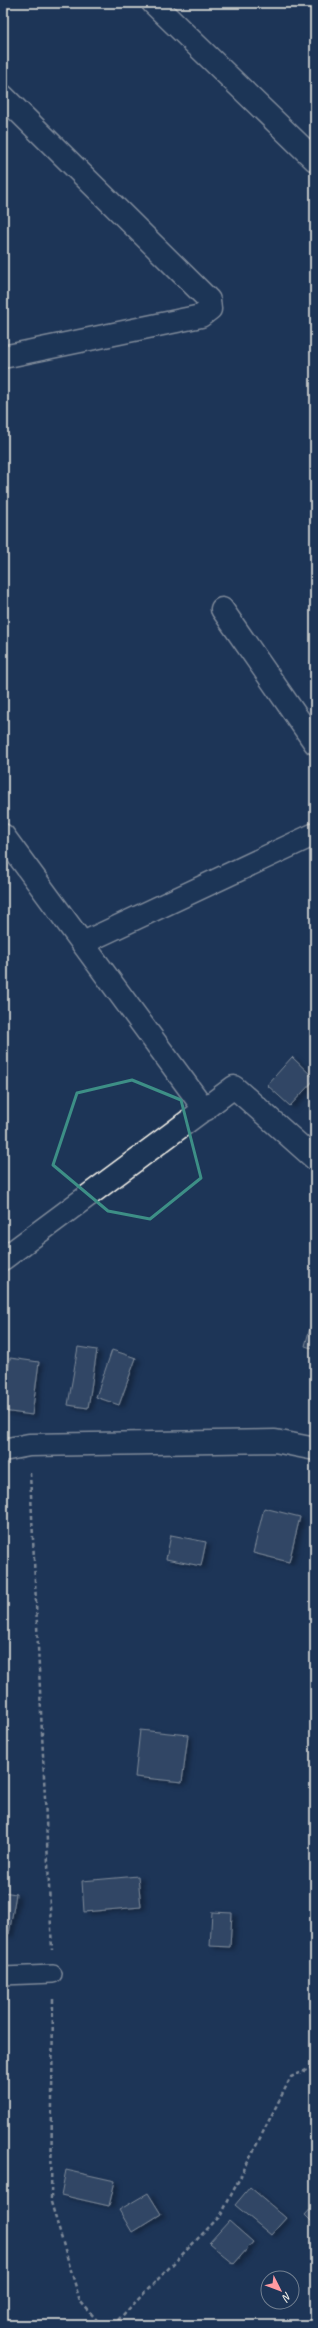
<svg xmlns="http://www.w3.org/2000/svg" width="318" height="2328" font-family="Caveat,sans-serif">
  <defs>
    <filter id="shadow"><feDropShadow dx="4.5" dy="2.5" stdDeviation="2" flood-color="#0009"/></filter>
  </defs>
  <rect width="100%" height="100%" fill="#1d3557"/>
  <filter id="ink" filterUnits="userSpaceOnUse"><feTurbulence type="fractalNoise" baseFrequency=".025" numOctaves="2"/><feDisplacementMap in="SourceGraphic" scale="8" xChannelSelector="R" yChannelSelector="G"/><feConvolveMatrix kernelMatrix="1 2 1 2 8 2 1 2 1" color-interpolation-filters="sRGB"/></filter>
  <g filter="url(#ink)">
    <g fill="#485b74" stroke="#f4f1e8" filter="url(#shadow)">
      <path d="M 292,1057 L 315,1079 L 290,1106 L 267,1085 Z"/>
      <path d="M 314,1313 L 315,1313 L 315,1349 L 305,1346 Z"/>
      <path d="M 78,1347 L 97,1350 L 88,1408 L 68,1405 Z"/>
      <path d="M 112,1350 L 136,1358 L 119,1405 L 96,1397 Z"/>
      <path d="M 10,1358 L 39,1362 L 32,1415 L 3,1411 Z"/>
      <path d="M 264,1508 L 300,1517 L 289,1562 L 253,1553 Z"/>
      <path d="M 171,1535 L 206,1542 L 201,1566 L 166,1559 Z"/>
      <path d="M 140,1730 L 188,1735 L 182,1782 L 135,1777 Z"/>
      <path d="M 138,1876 L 141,1907 L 84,1912 L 82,1881 Z"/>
      <path d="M 3,1892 L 16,1894 L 9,1934 L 3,1933 Z"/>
      <path d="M 212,1912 L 232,1913 L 230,1947 L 210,1946 Z"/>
      <path d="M 66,2170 L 115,2181 L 109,2206 L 61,2195 Z"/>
      <path d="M 250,2187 L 286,2218 L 271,2235 L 235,2205 Z"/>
      <path d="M 148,2193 L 161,2214 L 132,2232 L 119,2210 Z"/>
      <path d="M 315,2204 L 315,2225 L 305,2215 Z"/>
      <path d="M 229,2221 L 253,2242 L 234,2264 L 209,2243 Z"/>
    </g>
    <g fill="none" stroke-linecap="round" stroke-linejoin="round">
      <g stroke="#f4f1e8" stroke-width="20">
        <path id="service" d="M 3,1976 L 53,1974"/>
      </g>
      <g stroke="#f4f1e8" stroke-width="25">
        <g id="minor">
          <path d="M 153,3 L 315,160"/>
          <path d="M 3,96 L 209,300 L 210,309 L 201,316 L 3,357"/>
          <path d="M 222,609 L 315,743"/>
          <path d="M 3,835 L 205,1110"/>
          <path d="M 83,943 L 315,834"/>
          <path d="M 3,1259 L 234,1087 L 315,1159"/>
          <path d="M 3,1450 L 29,1445 L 275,1441 L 315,1449"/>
        </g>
      </g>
      <g stroke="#f4f1e8" stroke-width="2.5" stroke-dasharray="4 3" stroke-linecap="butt">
        <path d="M 30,1473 L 52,1950"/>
        <path d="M 53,1999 L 51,2202 L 80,2301 L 101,2325"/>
        <path d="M 113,2325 L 221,2215 L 291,2077 L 315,2066"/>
      </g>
      <use href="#service" stroke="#1d3557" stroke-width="17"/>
      <use href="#minor" stroke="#1d3557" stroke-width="22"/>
    </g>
  </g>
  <path d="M0 0H318V2328H0ZM 132,1080 L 181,1100 L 201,1178 L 150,1219 L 108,1211 L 53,1165 L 77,1093 Z" fill="#1d3557" fill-opacity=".55" fill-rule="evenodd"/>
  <path fill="none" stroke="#3d8f86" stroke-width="3" stroke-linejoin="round" d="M 132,1080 L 181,1100 L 201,1178 L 150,1219 L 108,1211 L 53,1165 L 77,1093 Z"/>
  <rect width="318" height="2328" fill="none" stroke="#1d3557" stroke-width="16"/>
  <rect x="8" y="8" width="302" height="2312" fill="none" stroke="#f4f1e8" stroke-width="1.5" filter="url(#ink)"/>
  <g transform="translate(280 2290) rotate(132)"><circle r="19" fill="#1d3557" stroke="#738091"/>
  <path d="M0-3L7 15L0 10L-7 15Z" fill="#ff9aa2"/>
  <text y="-6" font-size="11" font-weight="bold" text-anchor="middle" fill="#f4f1e8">N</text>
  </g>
</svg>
